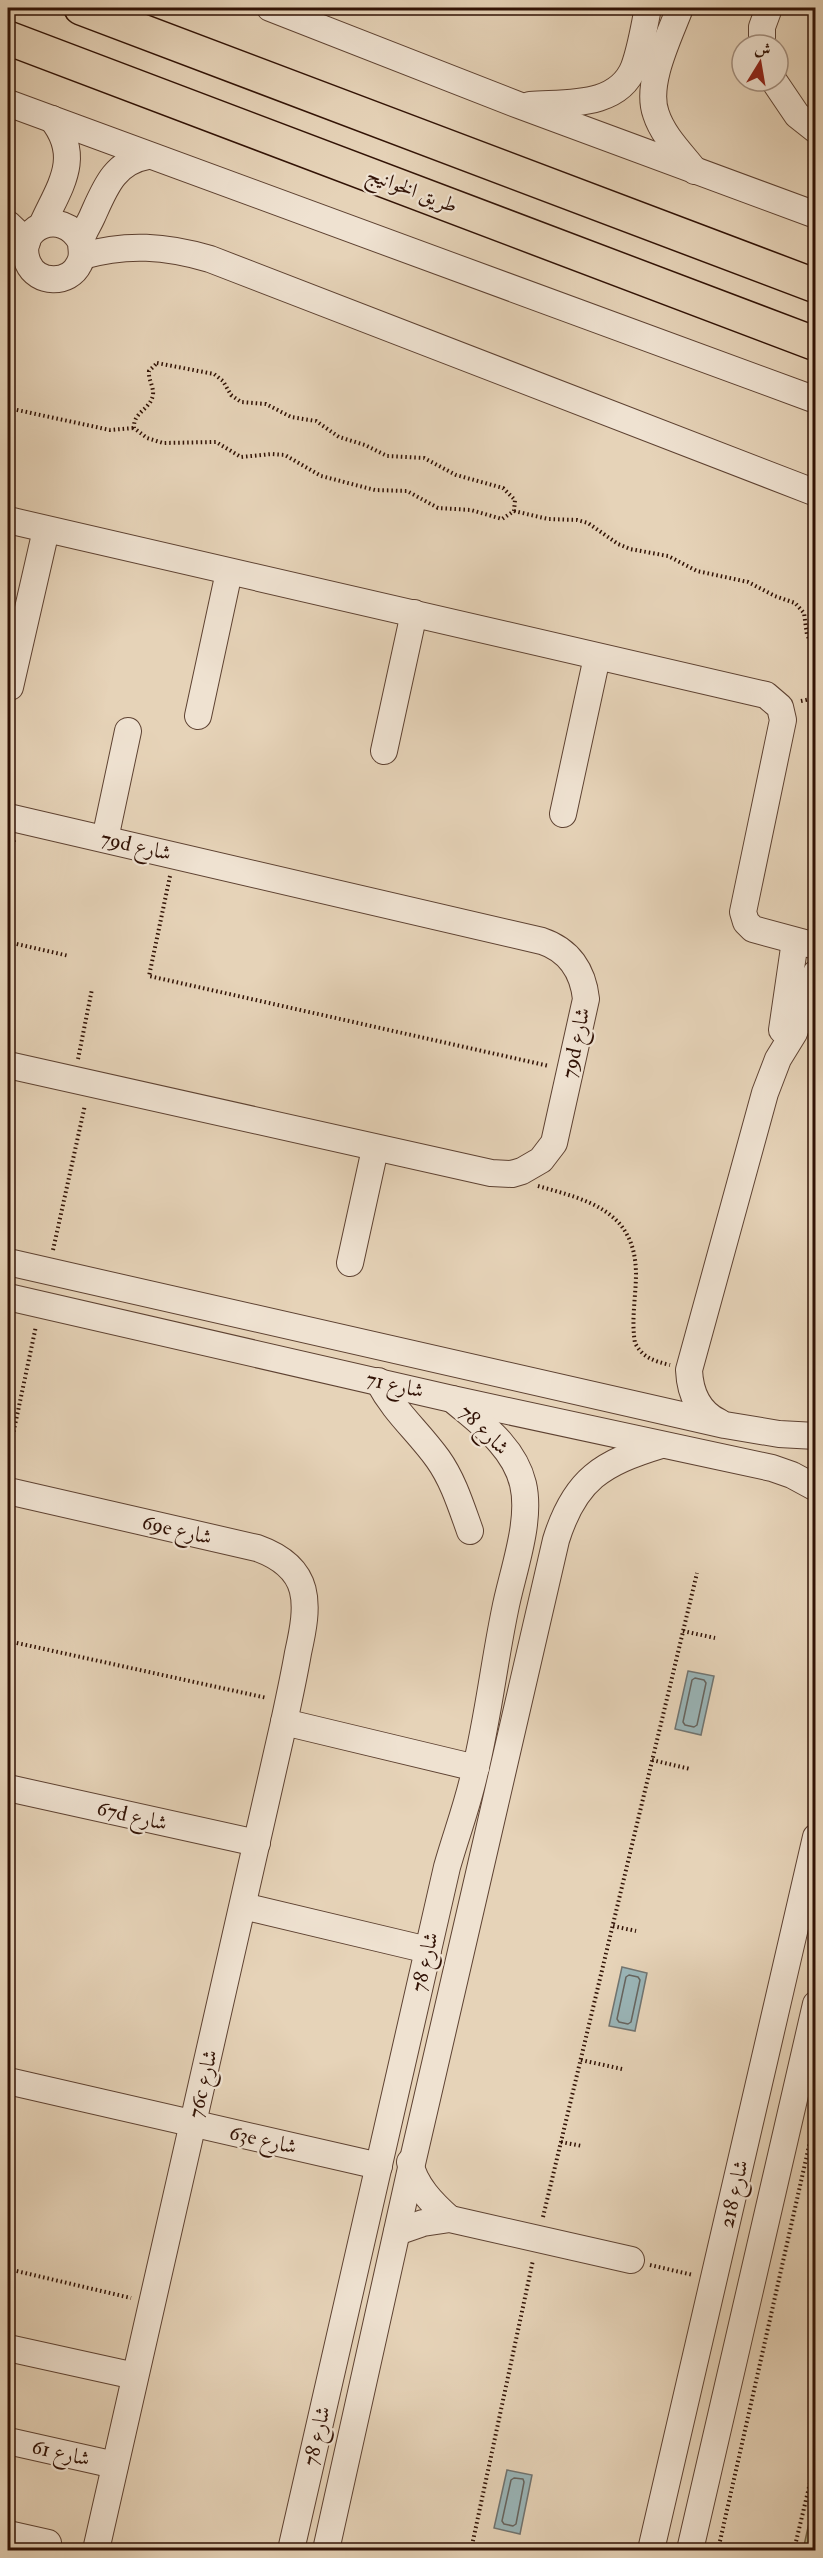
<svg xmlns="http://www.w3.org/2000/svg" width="823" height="2558" font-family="'IM FELL Double Pica',Amiri,serif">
  <rect width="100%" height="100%" fill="#e6d3b8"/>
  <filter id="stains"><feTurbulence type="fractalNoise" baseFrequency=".00333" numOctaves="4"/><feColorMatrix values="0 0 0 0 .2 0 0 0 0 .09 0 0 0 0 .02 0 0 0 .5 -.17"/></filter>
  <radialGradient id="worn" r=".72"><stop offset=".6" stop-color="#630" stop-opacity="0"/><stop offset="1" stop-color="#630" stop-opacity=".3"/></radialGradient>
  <path fill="#b9bb8c" stroke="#756648" stroke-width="1.5" d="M 815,2496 L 815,2550 L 803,2550 Z"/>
  <g fill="#9ab6b9" stroke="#707471" stroke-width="1.5">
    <path d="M 688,1671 L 714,1676 L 701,1735 L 675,1729 Z"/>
    <path d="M 622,1967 L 647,1973 L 635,2031 L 609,2026 Z"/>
    <path d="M 507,2470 L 532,2475 L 520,2534 L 494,2528 Z"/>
  </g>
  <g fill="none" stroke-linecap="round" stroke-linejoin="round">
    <g stroke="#66645f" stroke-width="1.5">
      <path d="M 695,1678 L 704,1680 L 706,1683 L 697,1725 L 694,1727 L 685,1725 L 683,1722 L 692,1680 Z"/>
      <path d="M 629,1975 L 638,1977 L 640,1980 L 631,2022 L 628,2024 L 619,2022 L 617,2019 L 626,1977 Z"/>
      <path d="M 514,2478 L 523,2479 L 524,2482 L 516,2524 L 513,2526 L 504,2524 L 502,2521 L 511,2480 Z"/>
    </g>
    <g stroke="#5e4232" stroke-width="28">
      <g id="minor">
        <path d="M 270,8 L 521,106 L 816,215"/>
        <path d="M 680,8 C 669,37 645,84 656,114 C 663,136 682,154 695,171"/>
        <path d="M 762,45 L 762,27 L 769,8"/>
        <path d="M 774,81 L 797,115 L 816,130"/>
        <path d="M 8,103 L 816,400"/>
        <path d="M 530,105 C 566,102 618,108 634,67 C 641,48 644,27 648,8"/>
        <path d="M 8,224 L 27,242"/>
        <path d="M 42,225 C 59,187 83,158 52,119"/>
        <path d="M 81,242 C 62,206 13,228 28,263 C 37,284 69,285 79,264 C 84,256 81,250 81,242 C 82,234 89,224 92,217 C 105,188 114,162 148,156"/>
        <path d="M 82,256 C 127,243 166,246 210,259 L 816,493"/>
        <path d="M 8,520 L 766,695 L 780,707 L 783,720 L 743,912 L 746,922 L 753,929 L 816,946"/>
        <path d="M 10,687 L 46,530"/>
        <path d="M 198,716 L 229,572"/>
        <path d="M 384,751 L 414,613"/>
        <path d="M 563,814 L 597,657"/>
        <path d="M 8,817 L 542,941 C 569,950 583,971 586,999 L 554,1143 L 541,1160 L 522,1171 L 512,1174 L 491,1173 L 8,1065"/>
        <path d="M 105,839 L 128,731"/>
        <path d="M 782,1030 L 795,941"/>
        <path d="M 8,1262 L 725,1425 L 779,1434 L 816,1436"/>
        <path d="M 350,1263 L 375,1149"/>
        <path d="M 8,1297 L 452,1399 L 772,1468 L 792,1475 L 816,1488"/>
        <path d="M 378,1381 C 395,1413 418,1431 438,1459 C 453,1480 461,1506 470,1531"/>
        <path d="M 719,1422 C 698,1412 690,1392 689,1370 L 765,1093 L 778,1059 L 794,1033 L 816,973"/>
        <path d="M 8,1491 L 257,1548 C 313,1568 309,1604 298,1653 C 294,1676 289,1699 284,1722 L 96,2550"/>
        <path d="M 284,1722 L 476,1768"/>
        <path d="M 8,1788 L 257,1843"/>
        <path d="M 243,1906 L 428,1950"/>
        <path d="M 8,2081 L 379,2166"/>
        <path d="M 410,2162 C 414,2185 433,2204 450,2219"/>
        <path d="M 397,2232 L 423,2223 L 450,2219 L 631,2260"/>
        <path d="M 8,2348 L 135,2376"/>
        <path d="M 8,2441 L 115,2465"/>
        <path d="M 8,2534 L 48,2543"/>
        <path d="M 291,2550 L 447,1867 C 456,1835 468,1804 475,1771 C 488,1718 494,1663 505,1610 C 512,1573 532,1522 523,1484 C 514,1446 480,1423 452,1399"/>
        <path d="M 326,2550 L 411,2168 L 556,1540 C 575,1479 602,1463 661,1445"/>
        <path d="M 651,2550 L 816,1837"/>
        <path d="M 690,2550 L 816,2004"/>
      </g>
    </g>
    <g stroke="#311205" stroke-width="36">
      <g id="highway">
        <path d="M 81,8 L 816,286"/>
        <path d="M 8,38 L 816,344"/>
      </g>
    </g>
    <g stroke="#311205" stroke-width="4" stroke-dasharray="1.5 3" stroke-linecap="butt">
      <path d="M 157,363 L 214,374 L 223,381 L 231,395 L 241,402 L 266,404 L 291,417 L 316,421 L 339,437 L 365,445 L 387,456 L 424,458 L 456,475 L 503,488 L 515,500 L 514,511 L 502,519 L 471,510 L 438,508 L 407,491 L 375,490 L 321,476 L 285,455 L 272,454 L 241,457 L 216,442 L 163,443 L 147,438 L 134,428 C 133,412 150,410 153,395 C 154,387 148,379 149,371 Z"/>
      <path d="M 8,408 L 110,430 L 134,428"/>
      <path d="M 514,511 L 548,519 L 577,520 L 588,523 L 618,544 L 630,549 L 668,556 L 697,571 L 748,582 L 775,596 L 795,603 L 804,613 L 807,635 L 816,651"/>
      <path d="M 801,701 L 816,698"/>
      <path d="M 8,868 L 14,840"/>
      <path d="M 170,876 L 149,976 L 549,1066"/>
      <path d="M 8,942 L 69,956"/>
      <path d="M 78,1059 L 92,989"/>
      <path d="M 538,1186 C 587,1200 635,1210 636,1273 C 636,1296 631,1320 635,1343 C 643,1358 654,1361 670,1365"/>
      <path d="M 53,1250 L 85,1105"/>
      <path d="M 8,1458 L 36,1326"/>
      <path d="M 683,1631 L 715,1638"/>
      <path d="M 8,1641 L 267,1698"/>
      <path d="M 652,1760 L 690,1769"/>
      <path d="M 613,1926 L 636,1931"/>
      <path d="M 581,2060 L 622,2069"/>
      <path d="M 561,2142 L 582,2146"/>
      <path d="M 543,2217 L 697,1573"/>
      <path d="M 650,2265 L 693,2275"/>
      <path d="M 8,2269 L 131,2298"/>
      <path d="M 471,2550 L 533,2260"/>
      <path d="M 718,2550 L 816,2115"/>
      <path d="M 794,2550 L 816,2458"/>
    </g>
    <use href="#minor" stroke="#efe2d1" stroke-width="26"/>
    <use href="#highway" stroke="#e6d3b8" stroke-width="33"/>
  </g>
  <g text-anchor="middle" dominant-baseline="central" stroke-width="4.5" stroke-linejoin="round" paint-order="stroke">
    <g font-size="21" fill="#311205" stroke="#efe2d1">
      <text transform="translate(412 190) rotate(21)">طريق الخوانيج</text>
      <text transform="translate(136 846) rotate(13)">79d شارع</text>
      <text transform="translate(576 1043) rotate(-78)">79d شارع</text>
      <text transform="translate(395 1385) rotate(13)">شارع 71</text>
      <text transform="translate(484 1430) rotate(45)">شارع 78</text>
      <text transform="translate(177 1530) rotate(13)">69e شارع</text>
      <text transform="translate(132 1816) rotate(13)">67d شارع</text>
      <text transform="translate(425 1962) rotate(-77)">شارع 78</text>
      <text transform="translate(203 2084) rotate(-77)">76c شارع</text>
      <text transform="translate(263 2140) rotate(13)">63e شارع</text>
      <text transform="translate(734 2194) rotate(-77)">شارع 218</text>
      <text transform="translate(317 2436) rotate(-77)">شارع 78</text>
      <text transform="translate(61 2453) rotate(13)">شارع 61</text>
    </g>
  </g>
  <rect width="823" height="2558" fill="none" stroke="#e6d3b8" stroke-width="30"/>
  <rect x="9" y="9" width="805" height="2540" fill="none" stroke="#311205" stroke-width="3"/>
  <rect x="15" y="15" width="793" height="2528" fill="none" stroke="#311205" stroke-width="1.5"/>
  <g transform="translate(760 63) rotate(11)"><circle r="28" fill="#efe2d1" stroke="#a38f7f" stroke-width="1.5"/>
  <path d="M0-4.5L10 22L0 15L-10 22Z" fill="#8f2418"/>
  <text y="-9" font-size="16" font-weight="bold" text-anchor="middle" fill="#311205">ش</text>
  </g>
  <rect width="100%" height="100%" filter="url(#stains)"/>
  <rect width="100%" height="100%" fill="url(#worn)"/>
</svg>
